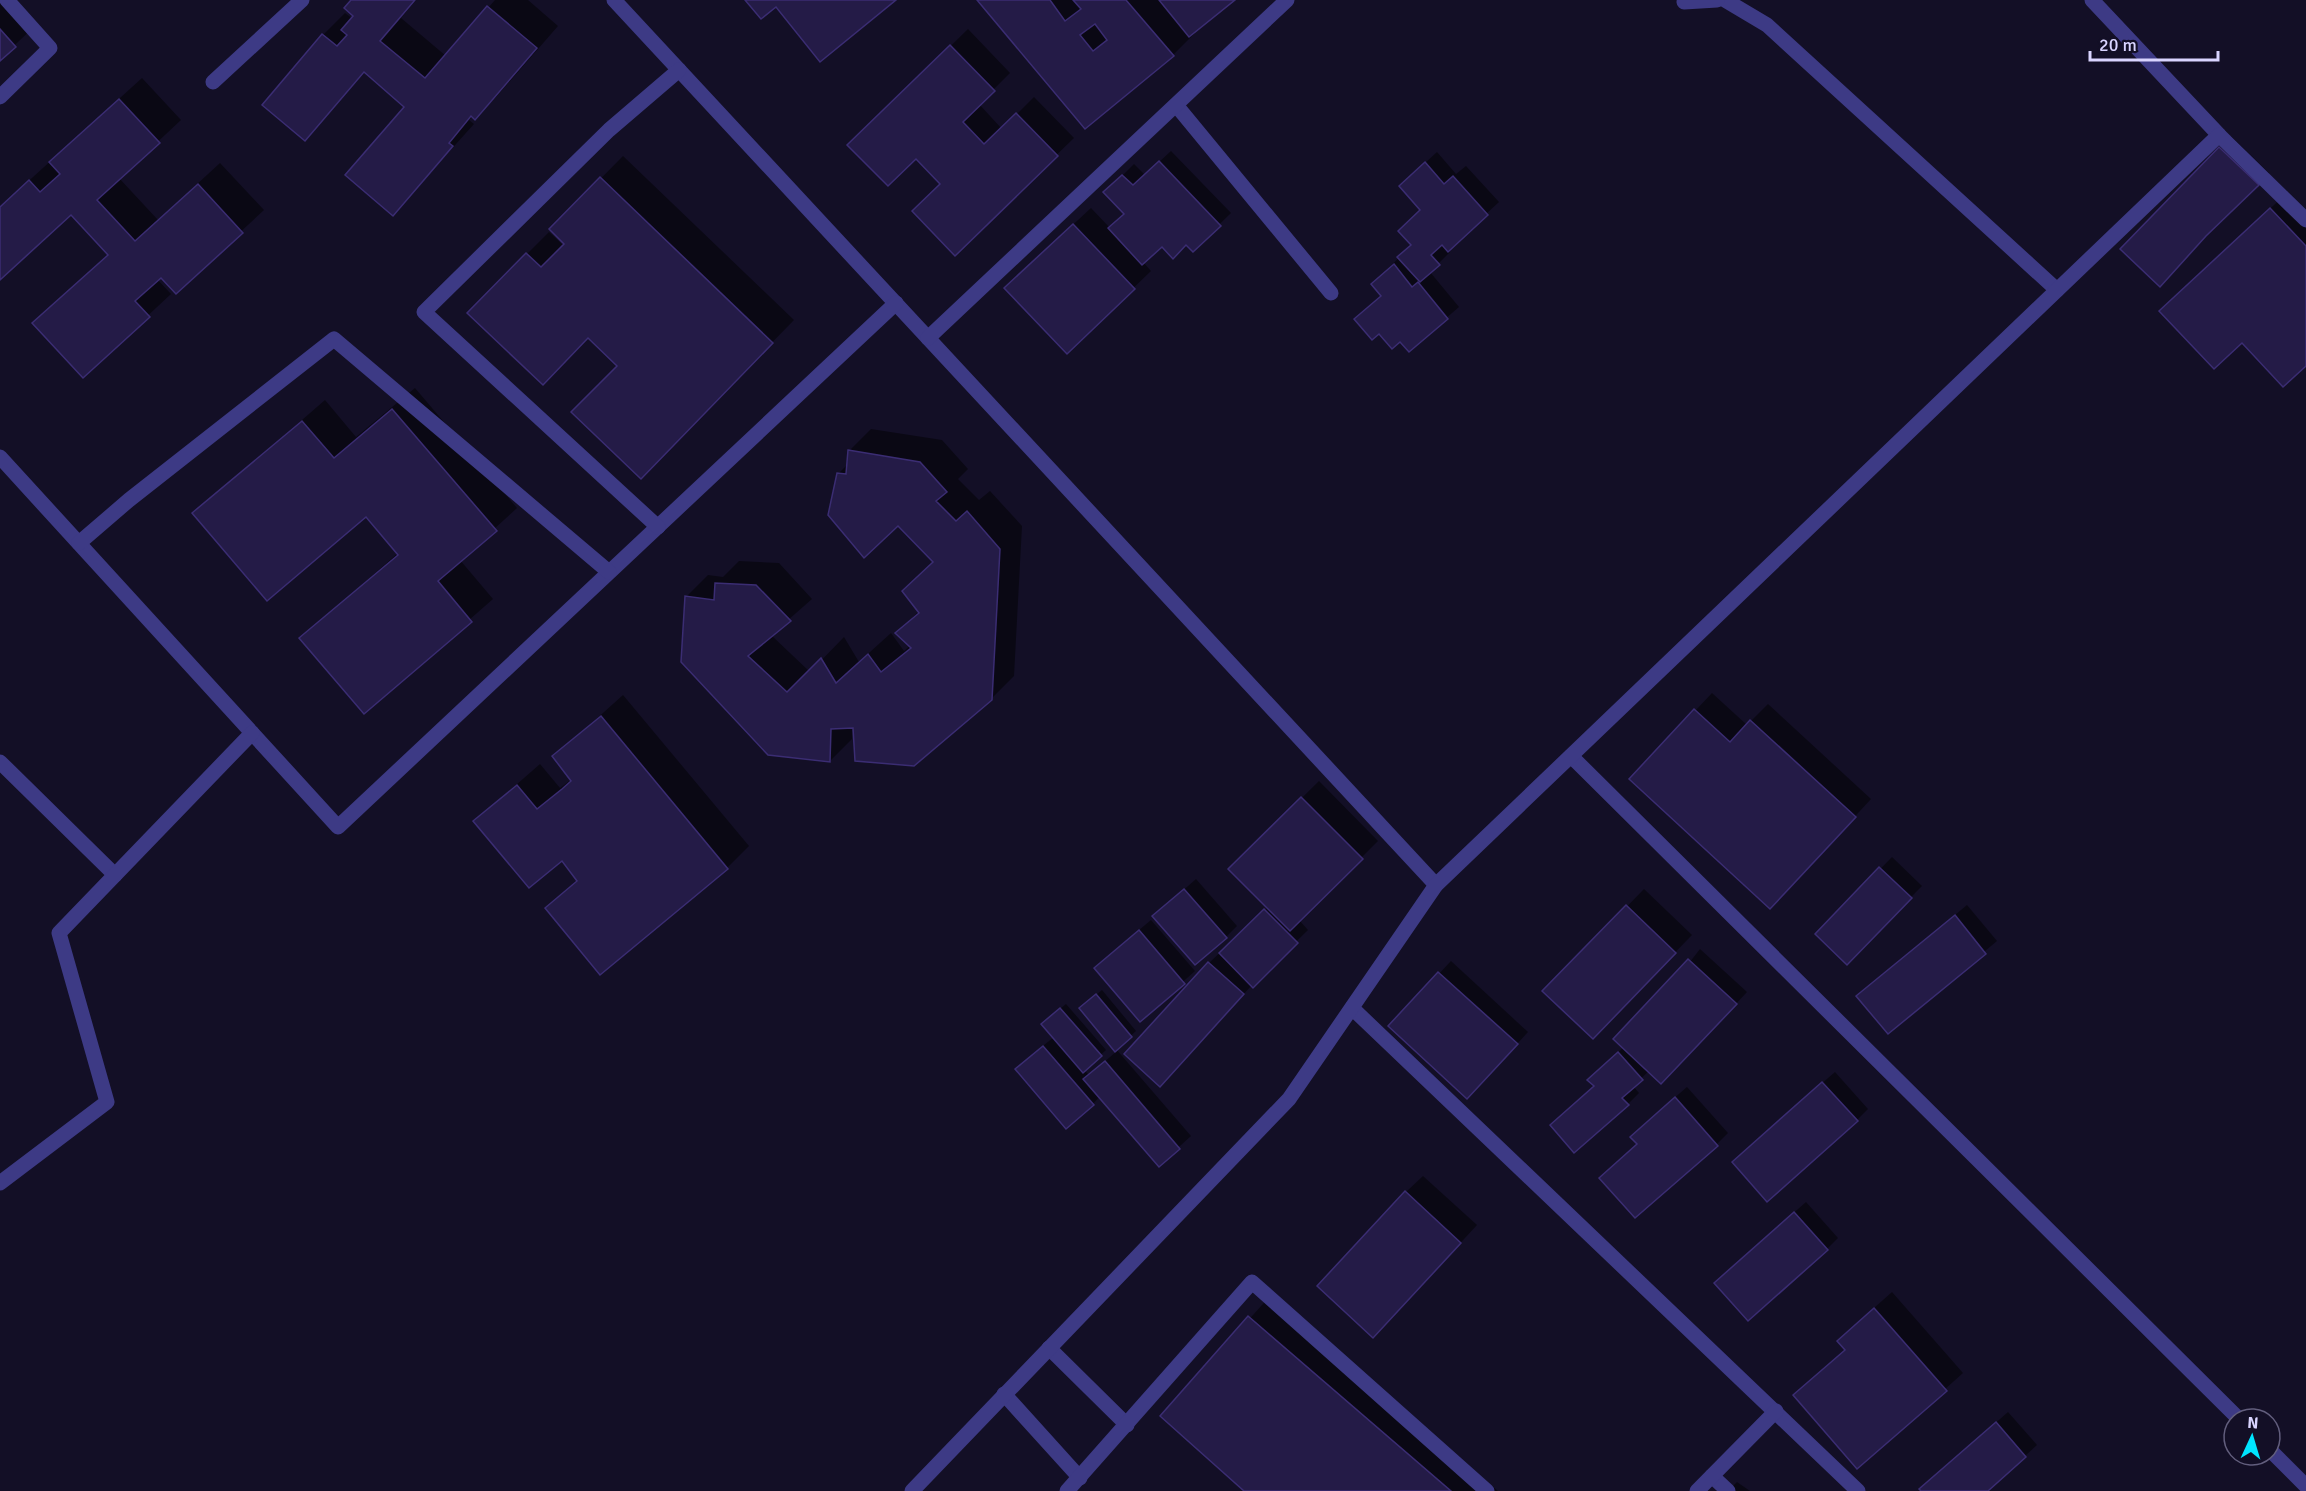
<svg xmlns="http://www.w3.org/2000/svg" width="2306" height="1491" font-family="Signika,sans-serif">
  <rect width="100%" height="100%" fill="#130f26"/>
  <g fill="#0007">
    <path d="M 0,0 L 37,24 L 0,59 Z"/>
    <path d="M 353,0 L 416,0 L 401,18 L 446,56 L 495,0 L 528,0 L 558,26 L 497,96 L 475,118 L 473,116 L 469,120 L 474,124 L 393,214 L 406,106 L 366,71 L 305,139 L 323,35 L 345,13 L 353,19 L 356,16 Z"/>
    <path d="M 979,0 L 1233,0 L 1193,32 L 1195,33 L 1173,55 L 1085,127 Z"/>
    <path d="M 968,29 L 1010,73 L 979,104 L 1002,129 L 1034,97 L 1074,138 L 955,253 L 942,184 L 916,157 L 850,145 Z"/>
    <path d="M 142,78 L 181,120 L 119,178 L 158,220 L 220,163 L 264,210 L 176,292 L 161,276 L 157,279 L 171,294 L 83,376 L 56,302 L 109,254 L 71,213 L 0,278 L 0,207 Z"/>
    <path d="M 2231,136 L 2269,173 L 2214,226 L 2122,249 Z"/>
    <path d="M 1171,151 L 1231,213 L 1193,250 L 1186,243 L 1162,244 L 1143,262 L 1151,271 L 1067,352 L 1023,271 L 1091,208 L 1110,228 L 1125,213 L 1117,181 L 1134,164 L 1145,175 Z"/>
    <path d="M 1437,152 L 1456,174 L 1466,166 L 1499,202 L 1448,249 L 1450,252 L 1430,272 L 1459,307 L 1409,350 L 1400,339 L 1382,295 L 1384,273 L 1412,244 L 1422,210 L 1412,175 Z"/>
    <path d="M 623,156 L 794,320 L 662,455 L 619,366 L 527,254 L 549,232 L 564,246 L 566,244 L 551,229 Z"/>
    <path d="M 2288,192 L 2306,211 L 2306,364 L 2242,341 L 2178,294 Z"/>
    <path d="M 415,388 L 517,508 L 460,560 L 493,599 L 364,712 L 301,638 L 398,553 L 366,515 L 195,513 L 325,400 L 356,437 Z"/>
    <path d="M 871,429 L 942,440 L 968,469 L 958,479 L 979,500 L 990,491 L 1022,526 L 1014,676 L 991,699 L 852,727 L 852,739 L 830,761 L 686,597 L 708,575 L 723,577 L 739,561 L 779,563 L 812,599 L 771,635 L 810,672 L 844,637 L 859,662 L 891,633 L 904,651 L 911,645 L 897,633 L 919,611 L 934,561 L 898,524 L 838,474 L 848,464 L 849,451 Z"/>
    <path d="M 1712,693 L 1747,725 L 1768,704 L 1871,799 L 1787,890 L 1631,779 Z"/>
    <path d="M 623,695 L 749,846 L 727,868 L 601,973 L 547,908 L 578,879 L 562,859 L 475,821 L 540,764 L 560,788 L 572,779 L 554,757 Z"/>
    <path d="M 1319,781 L 1378,841 L 1299,920 L 1308,930 L 1252,985 L 1171,1073 L 1126,1054 L 1209,963 L 1268,907 L 1230,869 Z"/>
    <path d="M 1892,857 L 1922,886 L 1847,962 L 1817,934 Z"/>
    <path d="M 1196,879 L 1237,926 L 1226,937 L 1154,916 Z"/>
    <path d="M 1644,889 L 1692,935 L 1593,1037 L 1545,991 Z"/>
    <path d="M 1967,905 L 1997,941 L 1888,1032 L 1858,996 Z"/>
    <path d="M 1151,920 L 1195,971 L 1140,1020 L 1107,957 Z"/>
    <path d="M 1700,949 L 1747,992 L 1673,1071 L 1649,1071 L 1633,1086 L 1639,1093 L 1628,1104 L 1595,1086 L 1601,1068 L 1624,1047 Z"/>
    <path d="M 1451,961 L 1528,1032 L 1478,1086 L 1390,1026 Z"/>
    <path d="M 1102,990 L 1136,1031 L 1116,1049 L 1191,1136 L 1159,1165 L 1100,1096 L 1093,1104 L 1028,1058 L 1054,1037 L 1048,1019 L 1066,1004 L 1106,1050 L 1084,1070 L 1089,1075 L 1117,1051 L 1081,1008 Z"/>
    <path d="M 1835,1072 L 1868,1109 L 1857,1120 L 1745,1150 Z"/>
    <path d="M 1687,1087 L 1728,1133 L 1716,1145 L 1638,1144 L 1643,1125 Z"/>
    <path d="M 1423,1176 L 1477,1225 L 1390,1319 L 1406,1192 Z"/>
    <path d="M 1806,1202 L 1838,1238 L 1827,1249 L 1727,1272 Z"/>
    <path d="M 1892,1292 L 1963,1373 L 1858,1467 L 1795,1395 L 1846,1349 L 1856,1324 Z"/>
    <path d="M 1271,1295 L 1498,1491 L 1246,1491 L 1162,1416 Z"/>
    <path d="M 2008,1412 L 2037,1445 L 2025,1456 L 1985,1491 L 1923,1491 L 1933,1478 Z"/>
    <path d="M 1737,1482 L 1750,1491 L 1728,1491 Z"/>
  </g>
  <g fill="#241b47" stroke="#3b2d73" stroke-width="1.5" fill-rule="evenodd">
    <path d="M 351,0 L 415,0 L 380,41 L 425,78 L 487,6 L 537,48 L 475,120 L 471,116 L 449,143 L 453,146 L 393,216 L 345,175 L 404,107 L 364,72 L 305,141 L 262,105 L 322,34 L 337,46 L 347,35 L 341,30 L 353,16 L 344,8 Z"/>
    <path d="M 745,0 L 896,0 L 820,62 L 776,7 L 761,19 Z"/>
    <path d="M 977,0 L 1050,0 L 1065,21 L 1081,9 L 1073,0 L 1126,0 L 1174,56 L 1085,129 ZM 1095,24 L 1107,40 L 1093,51 L 1080,35 Z"/>
    <path d="M 1159,0 L 1235,0 L 1189,37 Z"/>
    <path d="M 0,29 L 16,47 L 0,61 Z"/>
    <path d="M 950,45 L 995,91 L 963,122 L 984,144 L 1016,113 L 1058,156 L 955,256 L 912,211 L 940,184 L 916,159 L 888,186 L 847,145 Z"/>
    <path d="M 119,99 L 160,143 L 97,200 L 135,241 L 198,184 L 243,233 L 176,294 L 161,278 L 135,301 L 150,317 L 83,378 L 32,323 L 108,255 L 71,215 L 0,280 L 0,207 L 29,180 L 40,192 L 60,174 L 49,162 Z"/>
    <path d="M 2219,147 L 2259,185 L 2206,236 L 2160,287 L 2120,249 Z"/>
    <path d="M 1159,161 L 1221,226 L 1193,252 L 1186,245 L 1173,259 L 1162,247 L 1142,265 L 1108,228 L 1124,214 L 1103,192 L 1122,175 L 1133,185 Z"/>
    <path d="M 1425,162 L 1444,184 L 1453,176 L 1488,215 L 1448,252 L 1442,245 L 1431,255 L 1440,265 L 1420,282 L 1397,257 L 1411,245 L 1398,231 L 1420,210 L 1399,186 Z"/>
    <path d="M 600,177 L 773,343 L 641,479 L 571,412 L 617,366 L 588,338 L 543,385 L 467,313 L 526,253 L 541,267 L 564,244 L 549,229 Z"/>
    <path d="M 2270,208 L 2306,246 L 2306,366 L 2283,387 L 2242,343 L 2214,369 L 2159,311 Z"/>
    <path d="M 1073,224 L 1135,289 L 1067,354 L 1004,288 Z"/>
    <path d="M 1394,264 L 1412,287 L 1418,282 L 1448,319 L 1409,352 L 1400,342 L 1392,349 L 1379,334 L 1372,340 L 1354,319 L 1381,296 L 1371,284 Z"/>
    <path d="M 392,409 L 497,531 L 438,581 L 472,622 L 364,714 L 299,638 L 398,555 L 366,517 L 267,601 L 192,513 L 302,421 L 334,458 Z"/>
    <path d="M 848,450 L 920,462 L 947,492 L 936,501 L 956,521 L 967,511 L 1000,549 L 992,700 L 914,766 L 855,761 L 853,728 L 831,729 L 830,762 L 768,755 L 681,662 L 685,596 L 714,600 L 715,583 L 756,585 L 791,621 L 748,656 L 787,692 L 821,658 L 836,683 L 868,654 L 881,672 L 911,648 L 895,633 L 919,613 L 902,591 L 933,562 L 898,526 L 864,558 L 828,515 L 837,473 L 846,474 Z"/>
    <path d="M 1694,709 L 1730,742 L 1750,720 L 1856,817 L 1770,909 L 1629,779 Z"/>
    <path d="M 601,716 L 728,869 L 600,975 L 545,908 L 577,881 L 562,861 L 529,888 L 473,821 L 517,785 L 537,809 L 562,789 L 571,781 L 552,756 Z"/>
    <path d="M 1301,797 L 1363,859 L 1290,931 L 1228,869 Z"/>
    <path d="M 1879,867 L 1912,898 L 1847,965 L 1815,934 Z"/>
    <path d="M 1184,889 L 1227,938 L 1195,965 L 1152,916 Z"/>
    <path d="M 1626,905 L 1676,953 L 1593,1039 L 1542,991 Z"/>
    <path d="M 1264,909 L 1298,943 L 1253,988 L 1219,953 Z"/>
    <path d="M 1955,915 L 1986,954 L 1888,1034 L 1856,996 Z"/>
    <path d="M 1139,930 L 1185,984 L 1140,1022 L 1094,968 Z"/>
    <path d="M 1688,959 L 1737,1004 L 1661,1084 L 1613,1039 Z"/>
    <path d="M 1208,962 L 1244,994 L 1160,1087 L 1124,1054 Z"/>
    <path d="M 1438,972 L 1518,1044 L 1467,1099 L 1388,1026 Z"/>
    <path d="M 1096,994 L 1132,1037 L 1115,1052 L 1079,1008 Z"/>
    <path d="M 1060,1008 L 1102,1056 L 1083,1073 L 1041,1024 Z"/>
    <path d="M 1043,1046 L 1094,1105 L 1066,1129 L 1015,1069 Z"/>
    <path d="M 1618,1052 L 1643,1080 L 1622,1098 L 1629,1105 L 1574,1153 L 1550,1125 L 1594,1086 L 1587,1080 Z"/>
    <path d="M 1105,1061 L 1180,1149 L 1159,1167 L 1083,1079 Z"/>
    <path d="M 1822,1082 L 1858,1121 L 1767,1202 L 1732,1162 Z"/>
    <path d="M 1675,1097 L 1718,1146 L 1635,1218 L 1599,1178 L 1637,1144 L 1630,1137 Z"/>
    <path d="M 1405,1191 L 1461,1243 L 1373,1338 L 1317,1286 Z"/>
    <path d="M 1794,1212 L 1828,1250 L 1748,1321 L 1714,1283 Z"/>
    <path d="M 1874,1308 L 1947,1391 L 1857,1469 L 1793,1395 L 1845,1350 L 1837,1341 Z"/>
    <path d="M 1248,1316 L 1451,1491 L 1244,1491 L 1160,1416 Z"/>
    <path d="M 1996,1422 L 2026,1457 L 1988,1491 L 1921,1491 L 1919,1489 Z"/>
  </g>
  <g fill="none" stroke-linecap="round" stroke-linejoin="round">
    <g stroke="#3d3a85" stroke-width="15">
      <path d="M 614,0 L 1436,885"/>
      <path d="M 1725,0 L 1767,25 L 2057,290"/>
      <path d="M 2092,0 L 2219,135"/>
      <path d="M 1684,2 L 1717,0"/>
      <path d="M 213,82 L 302,0"/>
      <path d="M 0,97 L 50,48 L 7,0"/>
      <path d="M 1176,105 L 1331,293"/>
      <path d="M 928,338 L 1287,0"/>
      <path d="M 0,457 L 338,827 L 896,303"/>
      <path d="M 658,527 L 424,312 L 609,130 L 679,70"/>
      <path d="M 79,543 L 129,500 L 334,339 L 609,572"/>
      <path d="M 1571,756 L 2239,1419"/>
      <path d="M 0,762 L 115,875"/>
      <path d="M 1352,1008 L 1858,1491"/>
      <path d="M 0,1183 L 107,1102 L 59,933 L 252,733"/>
      <path d="M 1049,1348 L 1127,1425"/>
      <path d="M 1004,1394 L 1080,1478"/>
      <path d="M 2270,1450 L 2306,1486"/>
      <path d="M 1712,1476 L 1728,1491"/>
      <path d="M 912,1491 L 1289,1099 L 1436,885 L 2219,135 L 2306,220"/>
      <path d="M 1067,1491 L 1252,1282 L 1487,1491"/>
      <path d="M 1697,1491 L 1776,1411"/>
    </g>
  </g>
  <g transform="translate(2252 1437) rotate(4)"><circle r="28" fill="#130f26" stroke="#625e7d" stroke-width="1.5"/>
  <path d="M0-4.5L10 22L0 15L-10 22Z" fill="#00e5ff"/>
  <text y="-9" font-size="16" font-weight="bold" text-anchor="middle" fill="#d9d4ff">N</text>
  </g>
  <path d="M2090 51v9h128v-9" fill="none" stroke="#d9d4ff" stroke-width="3"/>
  <text x="2099" y="51" font-size="18" fill="#d9d4ff" stroke="#130f26" stroke-width="4.5" paint-order="stroke">20 m</text>
</svg>
